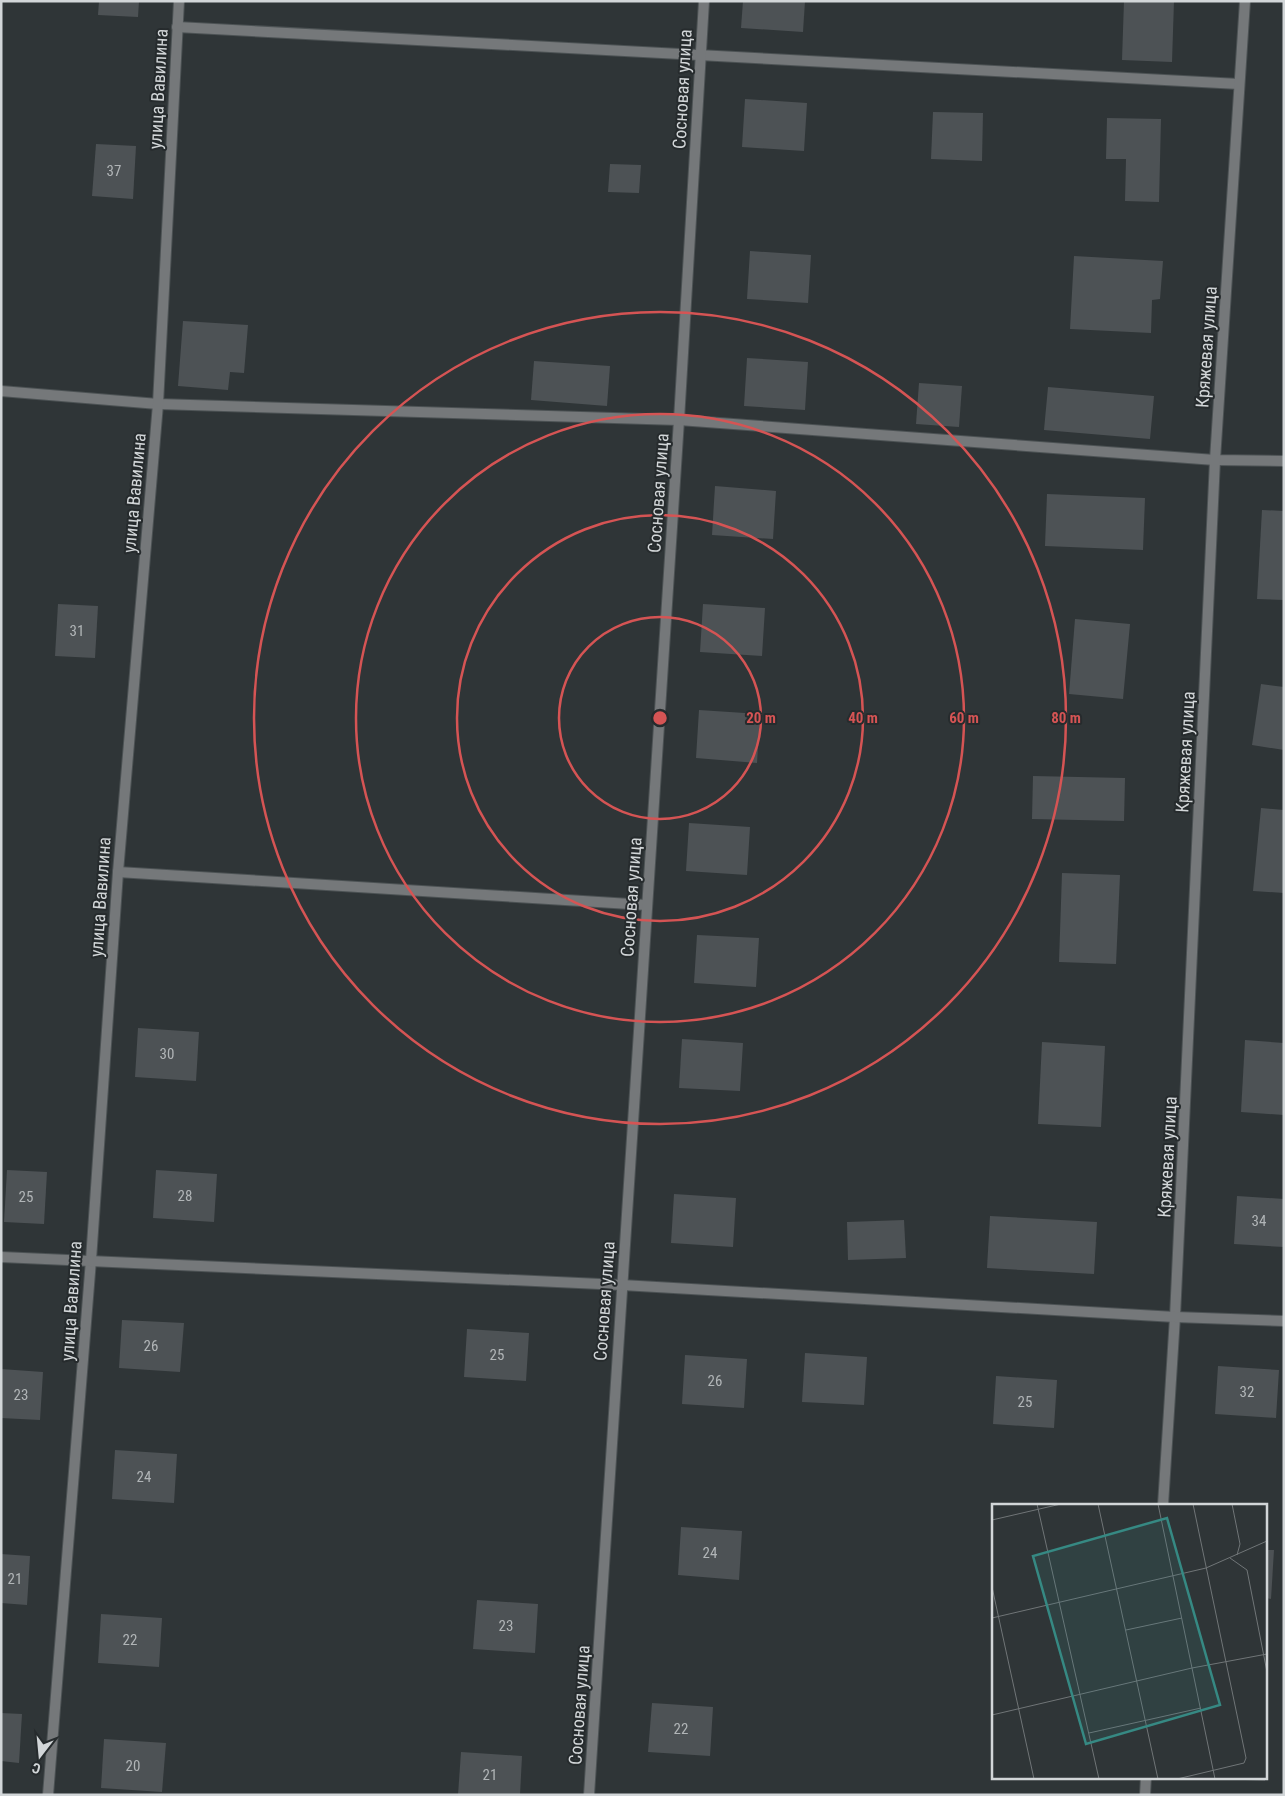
<svg xmlns="http://www.w3.org/2000/svg" width="1285" height="1796" font-family="'Roboto Condensed',sans-serif">
  <rect width="100%" height="100%" fill="#2f3537"/>
  <g fill="#4d5255">
    <path d="M 99,1 L 139,1 L 138,17 L 98,15 Z"/>
    <path d="M 743,1 L 805,1 L 803,32 L 741,28 Z"/>
    <path d="M 1124,1 L 1174,1 L 1172,62 L 1122,60 Z"/>
    <path d="M 745,99 L 807,103 L 804,151 L 742,147 Z"/>
    <path d="M 933,112 L 983,113 L 982,161 L 931,159 Z"/>
    <path d="M 1107,118 L 1161,119 L 1159,202 L 1125,201 L 1126,159 L 1106,159 Z"/>
    <path d="M 96,144 L 136,146 L 133,199 L 92,196 Z"/>
    <path d="M 610,164 L 641,165 L 639,193 L 608,192 Z"/>
    <path d="M 750,251 L 811,255 L 808,303 L 747,299 Z"/>
    <path d="M 1074,256 L 1163,261 L 1160,299 L 1152,300 L 1151,333 L 1070,329 Z"/>
    <path d="M 183,321 L 248,325 L 244,373 L 230,372 L 228,390 L 178,386 Z"/>
    <path d="M 747,358 L 808,362 L 805,410 L 744,406 Z"/>
    <path d="M 534,361 L 610,366 L 607,406 L 531,400 Z"/>
    <path d="M 919,383 L 962,386 L 959,427 L 916,424 Z"/>
    <path d="M 1048,387 L 1154,396 L 1150,439 L 1044,430 Z"/>
    <path d="M 715,486 L 776,491 L 773,539 L 712,535 Z"/>
    <path d="M 1047,494 L 1145,498 L 1143,550 L 1045,546 Z"/>
    <path d="M 1262,510 L 1284,511 L 1284,600 L 1257,599 Z"/>
    <path d="M 58,604 L 98,606 L 95,658 L 55,656 Z"/>
    <path d="M 703,604 L 765,608 L 762,656 L 700,652 Z"/>
    <path d="M 1075,619 L 1130,624 L 1123,699 L 1069,694 Z"/>
    <path d="M 1261,684 L 1284,687 L 1284,750 L 1252,745 Z"/>
    <path d="M 699,710 L 760,714 L 757,763 L 696,758 Z"/>
    <path d="M 1033,776 L 1125,778 L 1124,821 L 1032,819 Z"/>
    <path d="M 1261,808 L 1284,810 L 1284,893 L 1253,891 Z"/>
    <path d="M 689,823 L 750,827 L 747,875 L 686,871 Z"/>
    <path d="M 1062,873 L 1120,875 L 1116,964 L 1059,962 Z"/>
    <path d="M 697,935 L 759,938 L 756,987 L 694,983 Z"/>
    <path d="M 138,1028 L 199,1032 L 196,1081 L 135,1077 Z"/>
    <path d="M 682,1039 L 743,1043 L 740,1091 L 679,1088 Z"/>
    <path d="M 1245,1040 L 1284,1043 L 1284,1115 L 1241,1112 Z"/>
    <path d="M 1042,1042 L 1105,1046 L 1101,1127 L 1038,1124 Z"/>
    <path d="M 7,1170 L 47,1172 L 44,1224 L 4,1222 Z"/>
    <path d="M 156,1170 L 217,1174 L 214,1222 L 153,1218 Z"/>
    <path d="M 674,1194 L 736,1198 L 733,1247 L 671,1243 Z"/>
    <path d="M 1237,1196 L 1284,1199 L 1284,1247 L 1234,1244 Z"/>
    <path d="M 990,1216 L 1097,1222 L 1094,1274 L 987,1268 Z"/>
    <path d="M 904,1220 L 906,1258 L 848,1260 L 847,1222 Z"/>
    <path d="M 122,1320 L 184,1323 L 180,1372 L 119,1368 Z"/>
    <path d="M 467,1329 L 529,1333 L 526,1381 L 464,1377 Z"/>
    <path d="M 805,1353 L 867,1357 L 864,1405 L 802,1402 Z"/>
    <path d="M 685,1355 L 747,1359 L 744,1408 L 682,1404 Z"/>
    <path d="M 1218,1366 L 1279,1370 L 1276,1418 L 1215,1414 Z"/>
    <path d="M 1,1369 L 43,1372 L 40,1420 L 1,1418 Z"/>
    <path d="M 996,1376 L 1057,1380 L 1054,1428 L 993,1424 Z"/>
    <path d="M 115,1450 L 177,1454 L 174,1503 L 112,1499 Z"/>
    <path d="M 681,1527 L 742,1531 L 739,1580 L 678,1575 Z"/>
    <path d="M 1266,1550 L 1274,1550 L 1271,1599 L 1266,1598 Z"/>
    <path d="M 1,1554 L 30,1556 L 27,1605 L 1,1603 Z"/>
    <path d="M 477,1600 L 538,1604 L 535,1653 L 473,1649 Z"/>
    <path d="M 101,1614 L 162,1618 L 159,1667 L 98,1663 Z"/>
    <path d="M 652,1703 L 713,1707 L 710,1756 L 648,1752 Z"/>
    <path d="M 1,1713 L 22,1714 L 19,1763 L 1,1761 Z"/>
    <path d="M 104,1739 L 166,1743 L 162,1792 L 101,1788 Z"/>
    <path d="M 461,1752 L 522,1756 L 520,1795 L 458,1795 Z"/>
    <path d="M 1225,1777 L 1265,1777 L 1265,1781 L 1225,1779 Z"/>
  </g>
  <g fill="none" stroke-linecap="round" stroke-linejoin="round">
    <g stroke="#4c5254" stroke-width="12">
      <g id="service">
        <path d="M 177,27 L 1239,84"/>
        <path d="M 118,872 L 646,905"/>
      </g>
    </g>
    <g stroke="#4c5254" stroke-width="12">
      <g id="minor">
        <path d="M 1,391 L 158,404 L 679,420 L 1215,460 L 1284,461"/>
        <path d="M 1163,1505 L 1175,1317 L 1215,460 L 1245,1"/>
        <path d="M 48,1795 L 91,1260 L 118,872 L 158,404 L 179,1"/>
        <path d="M 589,1795 L 679,420 L 704,1"/>
        <path d="M 1145,1795 L 1146,1777"/>
      </g>
    </g>
    <g stroke="#4c5254" stroke-width="12">
      <path id="tertiary" d="M 1,1257 L 622,1285 L 1175,1317 L 1284,1321"/>
    </g>
    <use href="#service" stroke="#75787a" stroke-width="10"/>
    <use href="#minor" stroke="#75787a" stroke-width="10"/>
    <use href="#tertiary" stroke="#75787a" stroke-width="10"/>
  </g>
  <g fill="none" stroke="#d55454" stroke-width="2.5">
    <circle cx="660" cy="718" r="101"/>
    <circle cx="660" cy="718" r="203"/>
    <circle cx="660" cy="718" r="304"/>
    <circle cx="660" cy="718" r="406"/>
  </g>
  <g text-anchor="middle" dominant-baseline="central" stroke-width="4" stroke-linejoin="round" paint-order="stroke">
    <g font-size="15" fill="#b1b5b7">
      <text x="114" y="171">37</text>
      <text x="77" y="631">31</text>
      <text x="167" y="1054">30</text>
      <text x="185" y="1196">28</text>
      <text x="26" y="1197">25</text>
      <text x="1259" y="1221">34</text>
      <text x="151" y="1346">26</text>
      <text x="497" y="1355">25</text>
      <text x="715" y="1381">26</text>
      <text x="1247" y="1392">32</text>
      <text x="21" y="1395">23</text>
      <text x="1025" y="1402">25</text>
      <text x="144" y="1477">24</text>
      <text x="710" y="1553">24</text>
      <text x="15" y="1579">21</text>
      <text x="506" y="1626">23</text>
      <text x="130" y="1640">22</text>
      <text x="681" y="1729">22</text>
      <text x="133" y="1766">20</text>
      <text x="490" y="1775">21</text>
    </g>
    <g font-size="18" fill="#d2d6d8" stroke="#262b2d">
      <text transform="translate(158 89) rotate(-87)">улица Вавилина</text>
      <text transform="translate(682 89) rotate(-87)">Сосновая улица</text>
      <text transform="translate(1206 347) rotate(-86)">Кряжевая улица</text>
      <text transform="translate(134 493) rotate(-85)">улица Вавилина</text>
      <text transform="translate(658 493) rotate(-86)">Сосновая улица</text>
      <text transform="translate(1185 752) rotate(-87)">Кряжевая улица</text>
      <text transform="translate(100 897) rotate(-86)">улица Вавилина</text>
      <text transform="translate(631 897) rotate(-86)">Сосновая улица</text>
      <text transform="translate(1167 1157) rotate(-87)">Кряжевая улица</text>
      <text transform="translate(71 1301) rotate(-86)">улица Вавилина</text>
      <text transform="translate(604 1301) rotate(-86)">Сосновая улица</text>
      <text transform="translate(579 1705) rotate(-86)">Сосновая улица</text>
    </g>
  </g>
  <g transform="translate(992 1504)">
    <rect width="275" height="275" fill="#2f3537"/>
    <path fill="none" stroke="#707577" stroke-width="1" d="M 45,0 L 107,275M 106,0 L 166,275M 166,0 L 223,275M 240,0 L 248,40 L 245,51M 0,16 L 69,0M 238,54 L 255,66 L 275,168M 0,83 L 42,275M 0,114 L 214,64 L 275,37M 134,126 L 190,114M 0,211 L 200,164 L 275,150M 97,229 L 209,204M 185,275 L 252,259 L 254,254 L 201,0"/>
    <path fill="#368983" fill-opacity="0.15" stroke="#368983" stroke-width="2.5" d="M 175,14 L 228,201 L 94,240 L 41,52 Z"/>
    <rect width="275" height="275" fill="none" stroke="#d2d6d8" stroke-width="2.5"/>
  </g>
  <circle cx="660" cy="718" r="8" fill="#d55454" stroke="#262b2d" stroke-width="2.5"/>
  <g font-size="15" text-anchor="middle" font-weight="bold" fill="#d55454" stroke="#262b2d" stroke-width="4" stroke-linejoin="round" paint-order="stroke">
    <text x="761" y="723">20 m</text>
    <text x="863" y="723">40 m</text>
    <text x="964" y="723">60 m</text>
    <text x="1066" y="723">80 m</text>
  </g>
  <rect width="1285" height="1796" fill="none" stroke="#d2d6d8" stroke-width="5"/>
  <g transform="translate(40 1756) rotate(196)" stroke="#262b2d" stroke-width="4" paint-order="stroke">
  <path d="M0-4L9 19L0 12L-9 19Z" fill="#d2d6d8"/>
  <text y="-8" font-size="14" font-weight="bold" text-anchor="middle" fill="#d2d6d8">С</text>
  </g>
</svg>
